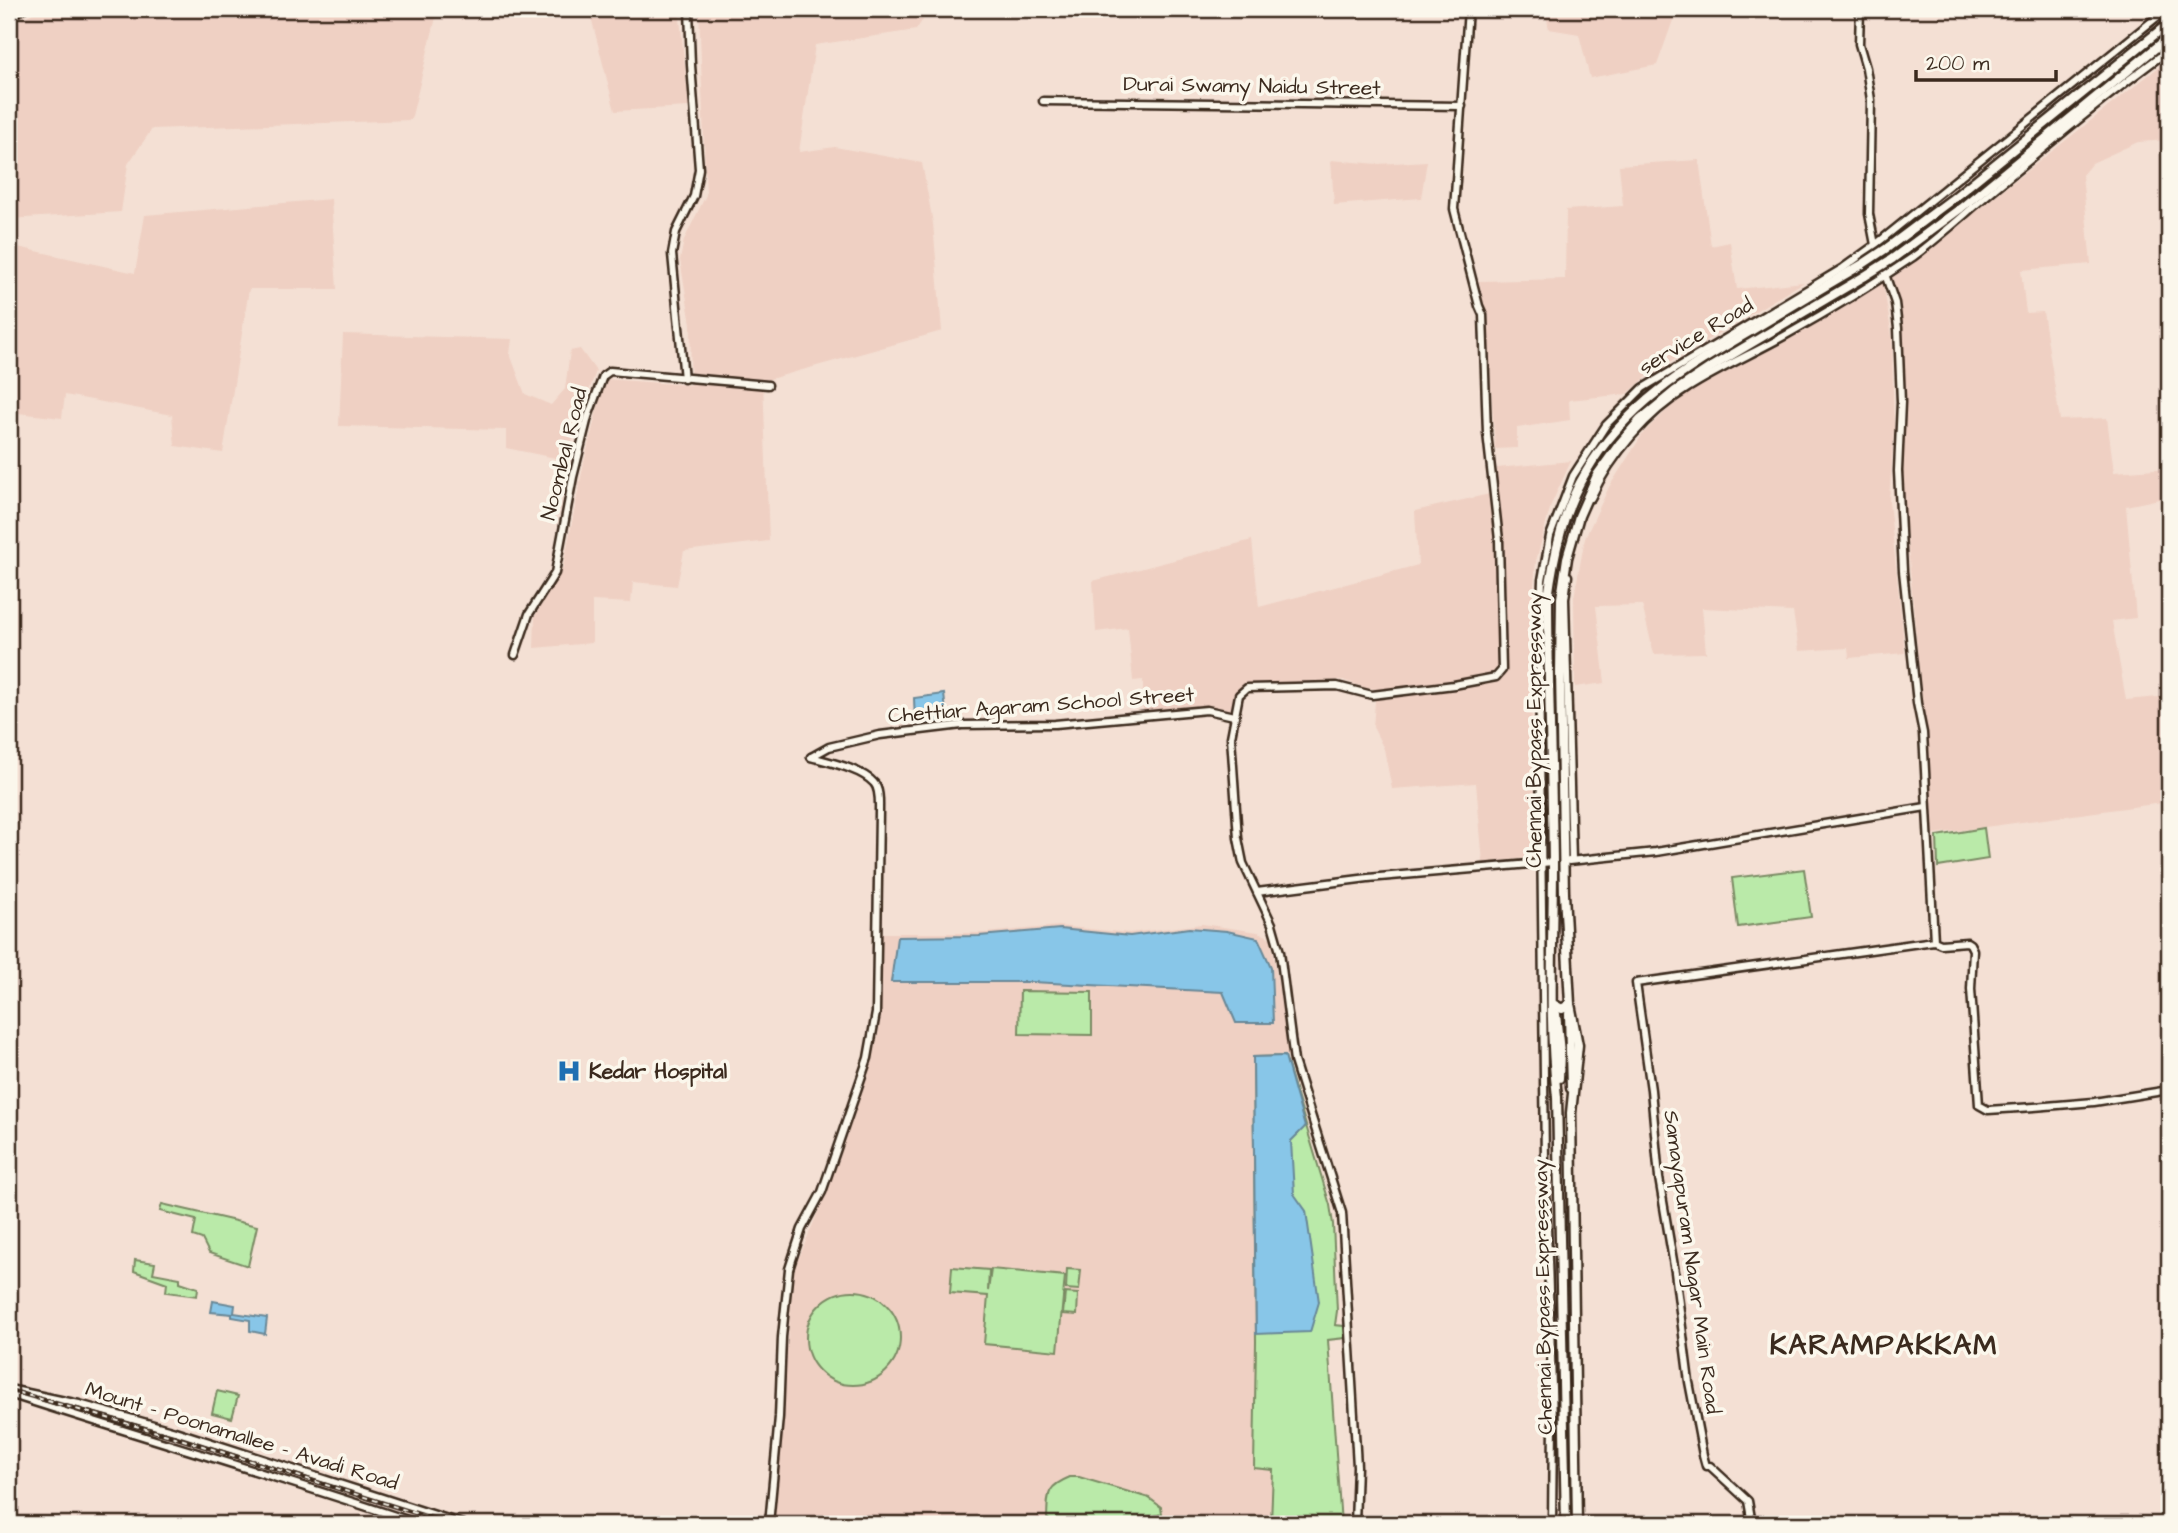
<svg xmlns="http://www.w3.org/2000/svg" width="2178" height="1533" font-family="'Architects Daughter',sans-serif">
  <rect width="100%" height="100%" fill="#f4e0d4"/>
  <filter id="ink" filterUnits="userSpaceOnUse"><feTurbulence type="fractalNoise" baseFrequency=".0143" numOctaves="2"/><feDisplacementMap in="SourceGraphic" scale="14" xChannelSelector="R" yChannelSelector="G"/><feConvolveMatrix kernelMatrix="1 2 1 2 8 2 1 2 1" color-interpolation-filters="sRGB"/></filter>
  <g filter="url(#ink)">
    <g fill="#efd0c3">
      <path d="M 40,9 L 438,9 L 411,120 L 152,129 L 128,164 L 121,212 L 9,219 L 9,26 Z"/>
      <path d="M 589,9 L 679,9 L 689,107 L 615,111 Z"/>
      <path d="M 699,9 L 930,9 L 916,30 L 815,45 L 799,152 L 835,147 L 922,163 L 933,223 L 942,331 L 763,381 L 769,541 L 684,551 L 677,586 L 633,582 L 631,603 L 592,601 L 592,643 L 534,648 L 535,616 L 563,567 L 584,462 L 605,379 L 690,385 L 691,324 L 680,260 L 684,240 L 706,195 Z"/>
      <path d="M 1344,9 L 1456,9 L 1344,16 Z"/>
      <path d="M 1545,9 L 1677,9 L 1657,65 L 1590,78 L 1579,34 L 1549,29 Z"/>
      <path d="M 2169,59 L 2169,140 L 2138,142 L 2092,163 L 2082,175 L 2091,264 L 2021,270 L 2026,313 L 2043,312 L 2060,420 L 2107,418 L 2114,472 L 2169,468 L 2169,497 L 2126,506 L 2136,618 L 2112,621 L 2126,700 L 2169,696 L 2169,802 L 1934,834 L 1901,472 L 1903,429 L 1903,356 L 1891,278 Z"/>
      <path d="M 1331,160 L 1378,164 L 1427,161 L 1421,198 L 1334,205 Z"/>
      <path d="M 1699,160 L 1711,246 L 1730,242 L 1737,289 L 1804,282 L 1649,375 L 1627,394 L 1569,400 L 1570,420 L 1517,428 L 1517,448 L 1495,449 L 1487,323 L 1479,281 L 1565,279 L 1566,210 L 1623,206 L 1619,165 Z"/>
      <path d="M 331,199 L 337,289 L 249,289 L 223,453 L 175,446 L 172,415 L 65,395 L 62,418 L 9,412 L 9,245 L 135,273 L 145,215 Z"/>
      <path d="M 1883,282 L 1892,337 L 1894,430 L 1889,501 L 1905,653 L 1849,658 L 1848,648 L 1799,651 L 1793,612 L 1702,608 L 1706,653 L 1654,654 L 1642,605 L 1596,606 L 1605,683 L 1575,687 L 1574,597 L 1585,538 L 1609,487 L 1644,432 L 1683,395 L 1774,347 Z"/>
      <path d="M 343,334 L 512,339 L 510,354 L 525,394 L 551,405 L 565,389 L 570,351 L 580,349 L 596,371 L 565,460 L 506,448 L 506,430 L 339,426 Z"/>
      <path d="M 1571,461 L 1551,505 L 1536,561 L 1529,648 L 1537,857 L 1483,863 L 1476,783 L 1392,789 L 1384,749 L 1373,727 L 1376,689 L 1365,688 L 1343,680 L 1245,685 L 1231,711 L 1189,707 L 1143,713 L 1143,680 L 1133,681 L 1128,628 L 1096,632 L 1093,581 L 1252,540 L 1259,607 L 1418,565 L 1415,511 L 1498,492 L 1497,468 Z"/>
      <path d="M 1202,924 L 1258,932 L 1271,938 L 1289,1056 L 1253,1058 L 1256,1342 L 1254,1468 L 1273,1470 L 1271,1524 L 772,1524 L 794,1270 L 834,1173 L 874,1056 L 879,1030 L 882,933 L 985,933 L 1059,926 L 1129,933 Z"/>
    </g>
    <g fill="#baeaa9" stroke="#7a8a64" stroke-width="2">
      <path d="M 1984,828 L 1988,859 L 1938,867 L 1937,836 Z"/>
      <path d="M 1804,869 L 1811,917 L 1738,927 L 1732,878 Z"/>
      <path d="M 1020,991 L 1092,992 L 1092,1035 L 1019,1034 Z"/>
      <path d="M 1285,1056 L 1330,1205 L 1333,1224 L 1337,1311 L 1335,1325 L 1344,1326 L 1345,1338 L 1328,1340 L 1341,1524 L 1271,1524 L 1273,1470 L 1254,1468 L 1256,1342 L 1253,1057 Z"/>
      <path d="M 162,1204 L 257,1226 L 248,1266 L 209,1253 L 202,1239 L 193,1236 L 196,1220 L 160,1211 Z"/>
      <path d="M 135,1260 L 155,1263 L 153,1273 L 180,1278 L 180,1282 L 198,1288 L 197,1296 L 166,1292 L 167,1283 L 134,1271 Z"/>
      <path d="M 952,1267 L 989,1270 L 988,1291 L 991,1269 L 1065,1276 L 1058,1351 L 984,1344 L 988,1296 L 950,1293 Z"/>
      <path d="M 1067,1269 L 1081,1270 L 1079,1290 L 1066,1289 Z"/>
      <circle cx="853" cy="1338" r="47"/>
      <path d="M 1065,1293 L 1078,1294 L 1077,1315 L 1063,1314 Z"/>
      <path d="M 217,1391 L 238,1396 L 232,1418 L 212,1413 Z"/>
      <path d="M 1070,1477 L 1079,1477 L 1149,1498 L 1161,1507 L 1162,1514 L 1120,1524 L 1054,1524 L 1047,1518 C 1048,1493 1046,1487 1070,1477 Z"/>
    </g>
    <g fill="#88c6e8" stroke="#698897" stroke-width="2">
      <path d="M 944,694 L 947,721 L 915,723 L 914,698 Z"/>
      <path d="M 1189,928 L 1227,931 L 1258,938 L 1271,967 L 1273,1023 L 1236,1023 L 1223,992 L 1032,982 L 891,982 L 897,937 L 979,936 L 1060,929 L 1130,936 Z"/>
      <path d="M 1285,1056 L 1305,1127 L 1291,1141 L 1294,1194 L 1306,1211 L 1319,1302 L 1310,1332 L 1256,1334 L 1253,1057 Z"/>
      <path d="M 213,1301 L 235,1305 L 234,1313 L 267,1318 L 265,1334 L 250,1331 L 250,1320 L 232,1317 L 232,1314 L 211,1312 Z"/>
    </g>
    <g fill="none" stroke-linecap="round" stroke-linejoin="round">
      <g stroke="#3b2a1e" stroke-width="11">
        <g id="secondary">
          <path d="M 1860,9 L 1859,44 L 1866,68 L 1871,100 L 1869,214 L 1875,245 L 1895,303 L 1898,328 L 1901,402 L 1898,471 L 1903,571 L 1917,703 L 1923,733 L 1934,941 L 1941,944 L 1967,942 L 1970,944 L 1973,950 L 1971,989 L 1979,1105 L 1988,1110 L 2034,1107 L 2094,1102 L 2169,1090"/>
          <path d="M 9,17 L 23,9"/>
          <path d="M 1043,101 L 1462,106"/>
          <path d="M 684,379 L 672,254 L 676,232 L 694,196 L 699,169 L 691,65 L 689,9"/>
          <path d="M 1591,498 C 1611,455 1647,413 1688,388 C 1719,368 1754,353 1786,335 C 1829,311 1872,285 1913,257 C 1944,234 1973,206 2003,182 C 2057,137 2112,91 2169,50"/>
          <path d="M 1568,576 L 1565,599 L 1572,860"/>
          <path d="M 515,655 L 529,614 L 555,573 L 573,477 L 588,417 L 603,376 L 610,371 L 768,385"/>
          <path d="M 811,757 L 829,747 L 880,735 L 962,725 L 1055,724 L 1207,710 L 1234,716"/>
          <path d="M 1569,861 L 1656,852 L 1926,807"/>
          <path d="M 1257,892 L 1368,878 L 1553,862"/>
          <path d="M 769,1524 L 779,1417 L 782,1337 L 789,1269 L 802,1229 L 822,1192 L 868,1058 L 876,1013 L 879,811 C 879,803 880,789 874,783 C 862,769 829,762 811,757"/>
          <path d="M 1355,1524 L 1357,1466 L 1342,1213 L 1294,1061 L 1280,952 L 1272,924 L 1243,863 L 1238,838 L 1231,737 L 1239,695 L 1247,688 L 1337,686 L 1372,695 L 1454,685 L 1496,677 L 1502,670 L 1499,540 L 1487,433 L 1483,315 L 1479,306 L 1454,209 L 1468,9"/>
          <path d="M 1552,1524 L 1553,1420 L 1545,1161 L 1539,660 L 1542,580 L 1550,536 L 1573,476 L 1606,425 L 1643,388 L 1843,268 L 1875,245 L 2167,9"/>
          <path d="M 1752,1524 L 1748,1501 L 1710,1466 L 1706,1466 L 1703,1455 L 1689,1382 L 1675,1272 L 1659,1178 L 1651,1090 L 1636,983 L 1934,941"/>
        </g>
      </g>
      <g stroke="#3b2a1e" stroke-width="11">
        <g id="primary">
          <path d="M 9,1389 L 79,1404 L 175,1431 L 463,1524"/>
          <path d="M 9,1394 C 145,1438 283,1478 419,1524"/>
        </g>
      </g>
      <g stroke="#3b2a1e" stroke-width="13">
        <g id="highway">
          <path d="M 1887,248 L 1951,200 L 2169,23"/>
          <path d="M 1892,259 L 1961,208 L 2169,37"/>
          <path d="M 1553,1004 L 1562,1009 L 1570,1004"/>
          <path d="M 1556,1014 L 1560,1052 L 1559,1078"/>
          <path d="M 1569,1014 L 1571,1088"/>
          <path d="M 1566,1524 L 1557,1097 C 1548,1020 1553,942 1553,864 C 1552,775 1548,686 1548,598 C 1554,554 1563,510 1586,472 C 1624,406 1686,369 1749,332 C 1787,309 1825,286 1863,264"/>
          <path d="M 1577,1524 L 1571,1113 L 1578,1045 L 1570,1004 L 1564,893 L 1560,673 L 1561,598 L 1567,558 L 1579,516 L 1597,475 L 1620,443 L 1640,420 L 1675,391 L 1711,367 L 1865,276"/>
        </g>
      </g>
      <use href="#secondary" stroke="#fbf7ec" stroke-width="6"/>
      <use href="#primary" stroke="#fbf7ec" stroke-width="6"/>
      <use href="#highway" stroke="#fbf7ec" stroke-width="8"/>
      <g stroke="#3b2a1e" stroke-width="4.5">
        <path id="rail" d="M 9,1390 L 171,1436 L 450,1524"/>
      </g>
      <use href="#rail" stroke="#fbf7ec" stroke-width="2" stroke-dasharray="5" stroke-linecap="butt"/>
      <g stroke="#3b2a1e" stroke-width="13" stroke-linecap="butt">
        <g id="highway-bridge">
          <path d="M 1863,264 L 1887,248"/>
          <path d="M 1865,276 L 1892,259"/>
        </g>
      </g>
      <use href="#highway-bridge" stroke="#fbf7ec" stroke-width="8"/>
    </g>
  </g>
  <defs>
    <g id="hospital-bare" transform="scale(1.89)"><path d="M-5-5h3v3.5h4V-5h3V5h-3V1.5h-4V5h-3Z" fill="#1f6fb2" stroke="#fbf7ec" stroke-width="2.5" paint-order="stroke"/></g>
  </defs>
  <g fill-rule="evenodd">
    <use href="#hospital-bare" x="569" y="1071"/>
  </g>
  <g text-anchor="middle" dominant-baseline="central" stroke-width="7" stroke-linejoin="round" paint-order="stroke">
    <g font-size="21" fill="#3b2a1e" stroke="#fbf7ec">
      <text transform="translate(1252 86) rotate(1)">Durai Swamy Naidu Street</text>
      <text transform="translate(1696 336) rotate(-31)">service Road</text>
      <text transform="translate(564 454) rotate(-76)">Noombal Road</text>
      <text transform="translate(1041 705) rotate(-4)">Chettiar Agaram School Street</text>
      <text transform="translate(1534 730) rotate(-90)">Chennai Bypass Expressway</text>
      <text transform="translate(1692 1262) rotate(82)">Samayapuram Nagar Main Road</text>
      <text transform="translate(1543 1297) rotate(-91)">Chennai Bypass Expressway</text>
      <text transform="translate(242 1436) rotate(17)">Mount - Poonamallee - Avadi Road</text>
    </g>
    <g font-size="21" font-weight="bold" fill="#3b2a1e" stroke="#fbf7ec" text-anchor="start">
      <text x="589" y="1071">Kedar Hospital</text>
    </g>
    <g font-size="28" font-weight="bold" letter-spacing="2" fill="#3b2a1e" stroke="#fbf7ec">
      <text x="1884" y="1345">KARAMPAKKAM</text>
    </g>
  </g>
  <rect width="2178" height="1533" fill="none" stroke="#fbf7ec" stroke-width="35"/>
  <rect x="18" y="18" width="2143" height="1498" fill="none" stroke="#3b2a1e" stroke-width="2.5" filter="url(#ink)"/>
  <path d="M1916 70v10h140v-10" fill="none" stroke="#3b2a1e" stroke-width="3.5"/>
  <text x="1926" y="70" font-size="21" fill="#3b2a1e" stroke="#fbf7ec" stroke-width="5" paint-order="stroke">200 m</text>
</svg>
